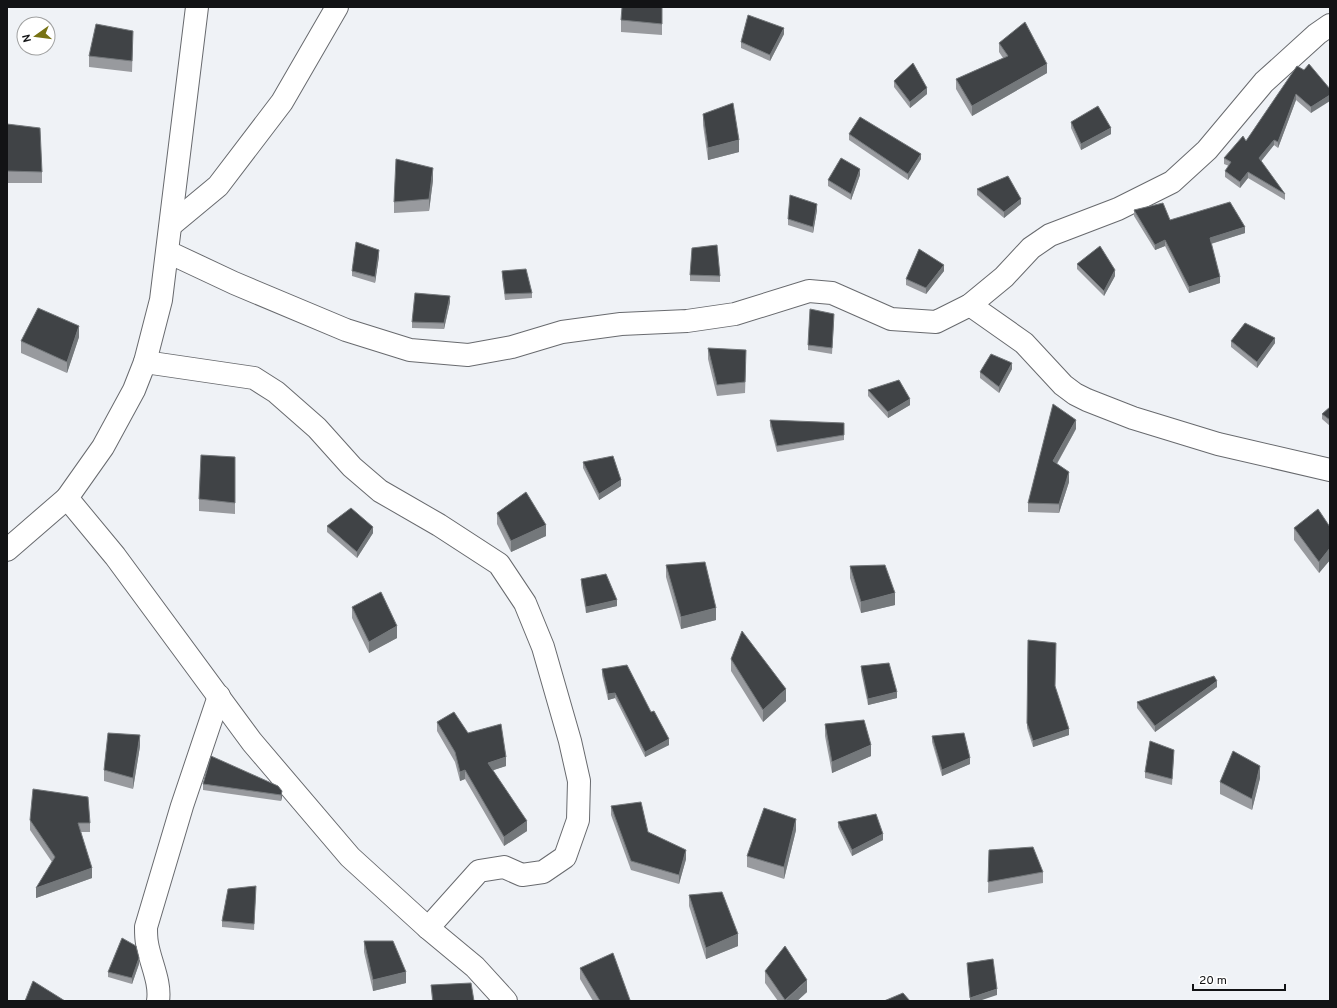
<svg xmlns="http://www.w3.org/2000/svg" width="1337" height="1008" font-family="Overpass,sans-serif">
  <rect width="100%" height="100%" fill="#eff2f6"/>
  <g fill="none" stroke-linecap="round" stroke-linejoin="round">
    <g stroke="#686a6e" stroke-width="24">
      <g id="street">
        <path d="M 171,225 L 218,186 L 282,102 L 337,7"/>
        <path d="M 168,252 L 234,283 L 346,330 L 410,350 L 468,355 L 512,347 L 562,332 L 621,324 L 687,321 L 735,314 L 809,291 L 832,293 L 891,319 L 936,322 L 970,305 L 1004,277 L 1031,248 L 1050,235 L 1118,209 L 1172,182 L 1207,150 L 1264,82 L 1317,34 L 1330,25"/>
        <path d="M 970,305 L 1024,343 L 1063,385 L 1075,394 L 1087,400 L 1133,418 L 1218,444 L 1330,470"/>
        <path d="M 145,362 L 254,378 L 276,392 L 317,428 L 352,467 L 380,491 L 439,525 L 499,564 L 525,603 L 543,647 L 570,741 L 579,781 L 578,820 L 565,857 L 543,872 L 522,875 L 504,867 L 479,871 L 428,928"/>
        <path d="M 67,498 L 115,556 L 252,742 L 350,857 L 428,928 L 475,967 L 506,1001"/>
        <path d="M 7,550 L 67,498 L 103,447 L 134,390 L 145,362 L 161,300 L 197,7"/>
        <path d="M 158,1001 C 161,982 150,962 147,943 C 146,938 146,932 146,927 L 182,806 L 219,696"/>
      </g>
    </g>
    <use href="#street" stroke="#fff" stroke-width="22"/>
  </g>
  <g fill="#989a9e">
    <path d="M 662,7 L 662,35 L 621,32 L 621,20 Z"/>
    <path d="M 784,34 L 770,61 L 741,48 L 741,42 Z"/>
    <path d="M 133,42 L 132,72 L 89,67 L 89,56 Z"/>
    <path d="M 999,43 L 1047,73 L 972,116 L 956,89 L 956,79 L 1003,58 L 999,52 Z"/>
    <path d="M 1297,66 L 1330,89 L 1311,113 L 1296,100 L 1278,148 L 1274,145 L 1261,161 L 1285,194 L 1285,200 L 1248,178 L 1240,188 L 1225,177 L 1225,171 L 1229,166 L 1224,164 L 1224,158 L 1246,141 Z"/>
    <path d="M 894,81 L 927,94 L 910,108 L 894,87 Z"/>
    <path d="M 703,114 L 739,152 L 708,160 L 703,125 Z"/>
    <path d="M 1071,122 L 1111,134 L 1081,150 L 1071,128 Z"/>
    <path d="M 7,124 L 42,172 L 42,183 L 7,183 Z"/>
    <path d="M 849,134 L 921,159 L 908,180 L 849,140 Z"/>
    <path d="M 860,175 L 851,200 L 828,186 L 828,180 Z"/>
    <path d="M 433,180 L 429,211 L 394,213 L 394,202 Z"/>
    <path d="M 977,189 L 1021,204 L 1004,218 L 977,195 Z"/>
    <path d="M 817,210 L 813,233 L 788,225 L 788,219 Z"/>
    <path d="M 1134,210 L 1170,220 L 1245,233 L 1211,244 L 1220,283 L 1189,293 L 1165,246 L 1155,250 L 1134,216 Z"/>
    <path d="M 379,256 L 375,283 L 352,276 L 352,271 Z"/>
    <path d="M 1077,264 L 1115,276 L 1104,296 L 1077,269 Z"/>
    <path d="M 502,271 L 532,293 L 532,298 L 505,300 L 502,276 Z"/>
    <path d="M 944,271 L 926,294 L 906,285 L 906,279 Z"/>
    <path d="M 690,275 L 720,276 L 720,282 L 690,281 Z"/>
    <path d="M 450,302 L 444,329 L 412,328 L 412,322 Z"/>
    <path d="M 834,320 L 832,354 L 808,350 L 808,345 Z"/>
    <path d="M 79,337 L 67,373 L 21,353 L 21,341 Z"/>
    <path d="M 1231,341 L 1275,343 L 1257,368 L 1231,347 Z"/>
    <path d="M 708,348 L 746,362 L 745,393 L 717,396 L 708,359 Z"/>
    <path d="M 1012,369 L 999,393 L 980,378 L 980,372 Z"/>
    <path d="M 868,390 L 910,405 L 888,418 L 868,396 Z"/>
    <path d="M 1330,407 L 1330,426 L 1322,419 L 1322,414 Z"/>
    <path d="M 770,420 L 844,435 L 844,440 L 777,452 L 770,426 Z"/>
    <path d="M 1076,429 L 1057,464 L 1069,482 L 1059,513 L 1028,512 L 1028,503 Z"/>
    <path d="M 235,457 L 235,514 L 199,511 L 199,499 Z"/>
    <path d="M 583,462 L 621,486 L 599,500 L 583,468 Z"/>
    <path d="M 497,513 L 546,536 L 511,552 L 497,524 Z"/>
    <path d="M 327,526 L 373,533 L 357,558 L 327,532 Z"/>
    <path d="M 1330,527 L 1330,560 L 1319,573 L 1294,540 L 1294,528 Z"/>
    <path d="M 666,565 L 716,620 L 681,629 L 666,577 Z"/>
    <path d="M 850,566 L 895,605 L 861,613 L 850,578 Z"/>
    <path d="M 581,579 L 617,606 L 586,613 L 581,585 Z"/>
    <path d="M 352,607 L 397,638 L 369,653 L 352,618 Z"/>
    <path d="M 1028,640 L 1055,686 L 1069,735 L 1033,747 L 1027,728 Z"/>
    <path d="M 731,659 L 786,701 L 763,722 L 731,671 Z"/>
    <path d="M 861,666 L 897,698 L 868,705 L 861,671 Z"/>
    <path d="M 602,669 L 651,712 L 669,745 L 645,757 L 615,698 L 608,700 L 602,675 Z"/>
    <path d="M 1217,687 L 1155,732 L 1137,708 L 1137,702 Z"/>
    <path d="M 437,722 L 468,733 L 506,766 L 493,770 L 527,831 L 504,846 L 465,779 L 460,781 L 455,762 L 437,731 Z"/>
    <path d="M 825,724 L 871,756 L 832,773 L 825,736 Z"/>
    <path d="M 932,736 L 970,764 L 942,776 L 932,742 Z"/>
    <path d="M 140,746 L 133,789 L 104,781 L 104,770 Z"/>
    <path d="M 1174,756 L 1172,785 L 1145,778 L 1145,772 Z"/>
    <path d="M 1260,778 L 1252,810 L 1220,794 L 1220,782 Z"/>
    <path d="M 203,784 L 282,791 L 282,797 L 281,801 L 203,790 Z"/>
    <path d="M 611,806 L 686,859 L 679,884 L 631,870 L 611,815 Z"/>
    <path d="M 30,820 L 90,823 L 90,832 L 81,832 L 92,878 L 36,898 L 52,862 L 30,830 Z"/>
    <path d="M 838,822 L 883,840 L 852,856 L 838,827 Z"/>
    <path d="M 796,830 L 784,879 L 747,867 L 747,856 Z"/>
    <path d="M 989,850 L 1043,872 L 1043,883 L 988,893 Z"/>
    <path d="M 256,892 L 254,930 L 222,927 L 222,921 Z"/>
    <path d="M 689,895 L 738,946 L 706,959 L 689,906 Z"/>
    <path d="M 364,941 L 406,983 L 373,991 L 364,952 Z"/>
    <path d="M 139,964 L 132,984 L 108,977 L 108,972 Z"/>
    <path d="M 580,968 L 630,1001 L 593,1001 L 580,979 Z"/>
    <path d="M 765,971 L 807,992 L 797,1001 L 778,1001 L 765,983 Z"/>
    <path d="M 431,985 L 474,1001 L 432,1001 Z"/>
  </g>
  <g fill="#74787b">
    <path d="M 784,28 L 784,34 L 770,61 L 770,55 Z"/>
    <path d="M 1047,64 L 1047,73 L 972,116 L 972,106 Z"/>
    <path d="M 927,88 L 927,94 L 910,108 L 910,102 Z"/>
    <path d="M 1296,94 L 1296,100 L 1278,148 L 1278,142 Z"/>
    <path d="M 1330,95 L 1330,101 L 1311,113 L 1311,107 Z"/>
    <path d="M 1111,128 L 1111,134 L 1081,150 L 1081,144 Z"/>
    <path d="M 739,140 L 739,152 L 708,160 L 708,148 Z"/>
    <path d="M 1274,140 L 1274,145 L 1259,164 L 1259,158 Z"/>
    <path d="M 921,154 L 921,159 L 908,180 L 908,174 Z"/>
    <path d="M 433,168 L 433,180 L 429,211 L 429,199 Z"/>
    <path d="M 860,169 L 860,175 L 851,200 L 851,194 Z"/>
    <path d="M 1248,172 L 1248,178 L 1240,188 L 1240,182 Z"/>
    <path d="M 1021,199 L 1021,204 L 1004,218 L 1004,212 Z"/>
    <path d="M 817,204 L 817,210 L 813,233 L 813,227 Z"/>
    <path d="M 1245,227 L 1245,233 L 1210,244 L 1210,238 Z"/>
    <path d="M 1165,240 L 1165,246 L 1155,250 L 1155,245 Z"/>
    <path d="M 379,250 L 379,256 L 375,283 L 375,277 Z"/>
    <path d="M 944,265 L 944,271 L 926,294 L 926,288 Z"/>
    <path d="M 1115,270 L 1115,276 L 1104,296 L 1104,291 Z"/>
    <path d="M 1220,277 L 1220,283 L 1189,293 L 1189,287 Z"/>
    <path d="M 450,296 L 450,302 L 444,329 L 444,323 Z"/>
    <path d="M 79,326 L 79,337 L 67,373 L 67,362 Z"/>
    <path d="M 1275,338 L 1275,343 L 1257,368 L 1257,362 Z"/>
    <path d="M 1012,363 L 1012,369 L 999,393 L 999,387 Z"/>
    <path d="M 910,399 L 910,405 L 888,418 L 888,412 Z"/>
    <path d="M 1076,420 L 1076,429 L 1053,470 L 1053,461 Z"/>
    <path d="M 1069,472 L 1069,482 L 1059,513 L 1059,504 Z"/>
    <path d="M 621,480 L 621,486 L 599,500 L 599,494 Z"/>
    <path d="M 546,525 L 546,536 L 511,552 L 511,541 Z"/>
    <path d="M 373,527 L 373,533 L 357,558 L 357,552 Z"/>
    <path d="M 1330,548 L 1330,560 L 1319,573 L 1319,562 Z"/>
    <path d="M 895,593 L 895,605 L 861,613 L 861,602 Z"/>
    <path d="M 617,600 L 617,606 L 586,613 L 586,607 Z"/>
    <path d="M 716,608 L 716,620 L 681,629 L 681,617 Z"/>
    <path d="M 397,626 L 397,638 L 369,653 L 369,642 Z"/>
    <path d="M 1217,681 L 1217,687 L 1155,732 L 1155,726 Z"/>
    <path d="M 786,689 L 786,701 L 763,722 L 763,710 Z"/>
    <path d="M 897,692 L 897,698 L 868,705 L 868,699 Z"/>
    <path d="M 615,693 L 615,698 L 608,700 L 608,694 Z"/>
    <path d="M 1069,729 L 1069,735 L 1033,747 L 1033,741 Z"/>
    <path d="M 140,735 L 140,746 L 133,789 L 133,778 Z"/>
    <path d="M 669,739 L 669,745 L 645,757 L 645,752 Z"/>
    <path d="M 871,745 L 871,756 L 832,773 L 832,762 Z"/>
    <path d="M 506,757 L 506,766 L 488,772 L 488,763 Z"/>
    <path d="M 970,758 L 970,764 L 942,776 L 942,770 Z"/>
    <path d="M 1260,766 L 1260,778 L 1252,810 L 1252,799 Z"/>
    <path d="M 465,770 L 465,779 L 460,781 L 460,772 Z"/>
    <path d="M 282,791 L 282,797 L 281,801 L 281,795 Z"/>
    <path d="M 796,819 L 796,830 L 784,879 L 784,867 Z"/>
    <path d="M 527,821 L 527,831 L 504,846 L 504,837 Z"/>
    <path d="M 883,834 L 883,840 L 852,856 L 852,850 Z"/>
    <path d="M 686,850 L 686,859 L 679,884 L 679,875 Z"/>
    <path d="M 92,868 L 92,878 L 36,898 L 36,888 Z"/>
    <path d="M 738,934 L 738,946 L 706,959 L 706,948 Z"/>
    <path d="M 139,958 L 139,964 L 132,984 L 132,978 Z"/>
    <path d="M 406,972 L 406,983 L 373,991 L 373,980 Z"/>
    <path d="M 807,980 L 807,992 L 797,1001 L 785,1001 Z"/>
    <path d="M 997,989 L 997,995 L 979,1001 L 970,1001 L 970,998 Z"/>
  </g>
  <g fill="#404346" stroke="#74787b">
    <path d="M 622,7 L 662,7 L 662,24 L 621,20 Z"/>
    <path d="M 748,15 L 784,28 L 770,55 L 741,42 Z"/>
    <path d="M 1025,22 L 1047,64 L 972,106 L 956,79 L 1008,56 L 999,43 Z"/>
    <path d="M 96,24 L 133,31 L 132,61 L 89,56 Z"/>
    <path d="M 913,63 L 927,88 L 910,102 L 894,81 Z"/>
    <path d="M 1309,64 L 1330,89 L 1330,95 L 1311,107 L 1296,94 L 1278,142 L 1274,140 L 1259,158 L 1285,194 L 1248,172 L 1240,182 L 1225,171 L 1231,162 L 1224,158 L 1243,136 L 1246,141 L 1297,66 L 1304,70 Z"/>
    <path d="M 733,103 L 739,140 L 708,148 L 703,114 Z"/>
    <path d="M 1098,106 L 1111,128 L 1081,144 L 1071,122 Z"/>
    <path d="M 860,117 L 921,154 L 908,174 L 849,134 Z"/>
    <path d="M 7,124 L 40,128 L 42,172 L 7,171 Z"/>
    <path d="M 841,158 L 860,169 L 851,194 L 828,180 Z"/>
    <path d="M 396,159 L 433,168 L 429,199 L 394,202 Z"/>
    <path d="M 1008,176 L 1021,199 L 1004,212 L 977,189 Z"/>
    <path d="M 790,195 L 817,204 L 813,227 L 788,219 Z"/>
    <path d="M 1230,202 L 1245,227 L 1210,238 L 1220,277 L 1189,287 L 1165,240 L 1155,245 L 1134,210 L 1163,203 L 1170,220 Z"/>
    <path d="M 356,242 L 379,250 L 375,277 L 352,271 Z"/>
    <path d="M 717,245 L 720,276 L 690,275 L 692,248 Z"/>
    <path d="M 1100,246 L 1115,270 L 1104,291 L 1077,264 Z"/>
    <path d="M 919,249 L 944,265 L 926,288 L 906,279 Z"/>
    <path d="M 526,269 L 532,293 L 505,294 L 502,271 Z"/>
    <path d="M 415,293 L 450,296 L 444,323 L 412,322 Z"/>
    <path d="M 38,308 L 79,326 L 67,362 L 21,341 Z"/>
    <path d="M 810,309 L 834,314 L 832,348 L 808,345 Z"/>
    <path d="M 1245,323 L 1275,338 L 1257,362 L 1231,341 Z"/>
    <path d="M 708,348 L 746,350 L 745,382 L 717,385 Z"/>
    <path d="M 991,354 L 1012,363 L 999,387 L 980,372 Z"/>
    <path d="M 899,380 L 910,399 L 888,412 L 868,390 Z"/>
    <path d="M 1053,404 L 1076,420 L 1053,461 L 1069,472 L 1059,504 L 1028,503 Z"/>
    <path d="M 1330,407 L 1330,420 L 1322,414 Z"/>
    <path d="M 770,420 L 844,423 L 844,435 L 777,446 Z"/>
    <path d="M 201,455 L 235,457 L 235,503 L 199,499 Z"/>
    <path d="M 613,456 L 621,480 L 599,494 L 583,462 Z"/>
    <path d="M 526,492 L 546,525 L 511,541 L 497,513 Z"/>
    <path d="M 351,508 L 373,527 L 357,552 L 327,526 Z"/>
    <path d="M 1318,509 L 1330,527 L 1330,548 L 1319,562 L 1294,528 Z"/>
    <path d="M 705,562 L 716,608 L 681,617 L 666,565 Z"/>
    <path d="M 885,565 L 895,593 L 861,602 L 850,566 Z"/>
    <path d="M 606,574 L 617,600 L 586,607 L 581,579 Z"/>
    <path d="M 381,592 L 397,626 L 369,642 L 352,607 Z"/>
    <path d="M 742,631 L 786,689 L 763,710 L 731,659 Z"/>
    <path d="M 1028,640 L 1056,643 L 1055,686 L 1069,729 L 1033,741 L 1027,723 Z"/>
    <path d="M 889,663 L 897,692 L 868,699 L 861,666 Z"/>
    <path d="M 627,665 L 651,712 L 654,711 L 669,739 L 645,752 L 615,693 L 608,694 L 602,669 Z"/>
    <path d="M 1214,676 L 1217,681 L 1155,726 L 1137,702 Z"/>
    <path d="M 454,712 L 468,733 L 501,724 L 506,757 L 488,763 L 527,821 L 504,837 L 465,770 L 460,772 L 455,752 L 437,722 Z"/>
    <path d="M 864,720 L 871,745 L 832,762 L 825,724 Z"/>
    <path d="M 108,733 L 140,735 L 133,778 L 104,770 Z"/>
    <path d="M 964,733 L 970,758 L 942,770 L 932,736 Z"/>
    <path d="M 1150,741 L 1174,750 L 1172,779 L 1145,772 Z"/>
    <path d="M 1233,751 L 1260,766 L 1252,799 L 1220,782 Z"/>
    <path d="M 211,756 L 278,786 L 282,791 L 281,795 L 203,784 Z"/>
    <path d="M 33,789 L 88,797 L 90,823 L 78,823 L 92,868 L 36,888 L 55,857 L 30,820 Z"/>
    <path d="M 641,802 L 648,832 L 686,850 L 679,875 L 631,861 L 611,806 Z"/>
    <path d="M 764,808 L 796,819 L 784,867 L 747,856 Z"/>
    <path d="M 876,814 L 883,834 L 852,850 L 838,822 Z"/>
    <path d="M 1033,847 L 1043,872 L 988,882 L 989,850 Z"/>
    <path d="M 256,886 L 254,924 L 222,921 L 228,889 Z"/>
    <path d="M 722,892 L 738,934 L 706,948 L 689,895 Z"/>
    <path d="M 122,938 L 136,946 L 139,958 L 132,978 L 108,972 Z"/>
    <path d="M 364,941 L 393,941 L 406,972 L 373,980 Z"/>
    <path d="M 785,946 L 807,980 L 785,1000 L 765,971 Z"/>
    <path d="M 613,953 L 630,1000 L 627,1001 L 600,1001 L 580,968 Z"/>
    <path d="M 993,959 L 997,989 L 970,998 L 967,963 Z"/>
    <path d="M 33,981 L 65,1001 L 25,1001 Z"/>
    <path d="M 471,983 L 474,1001 L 433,1001 L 431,985 Z"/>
    <path d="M 903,993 L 910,1001 L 884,1001 Z"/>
  </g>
  <rect width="1337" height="1008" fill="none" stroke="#121315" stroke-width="16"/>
  <g transform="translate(36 36) rotate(256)"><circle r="19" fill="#ffffff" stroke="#a0a1a1"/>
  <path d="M0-3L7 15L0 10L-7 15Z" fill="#777213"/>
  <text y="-6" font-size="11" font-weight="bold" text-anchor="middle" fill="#121315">N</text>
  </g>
  <path d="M1193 984v6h92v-6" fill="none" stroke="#121315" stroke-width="2"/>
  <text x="1199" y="984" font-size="12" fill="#121315" stroke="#ffffff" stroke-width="3" paint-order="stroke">20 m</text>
</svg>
